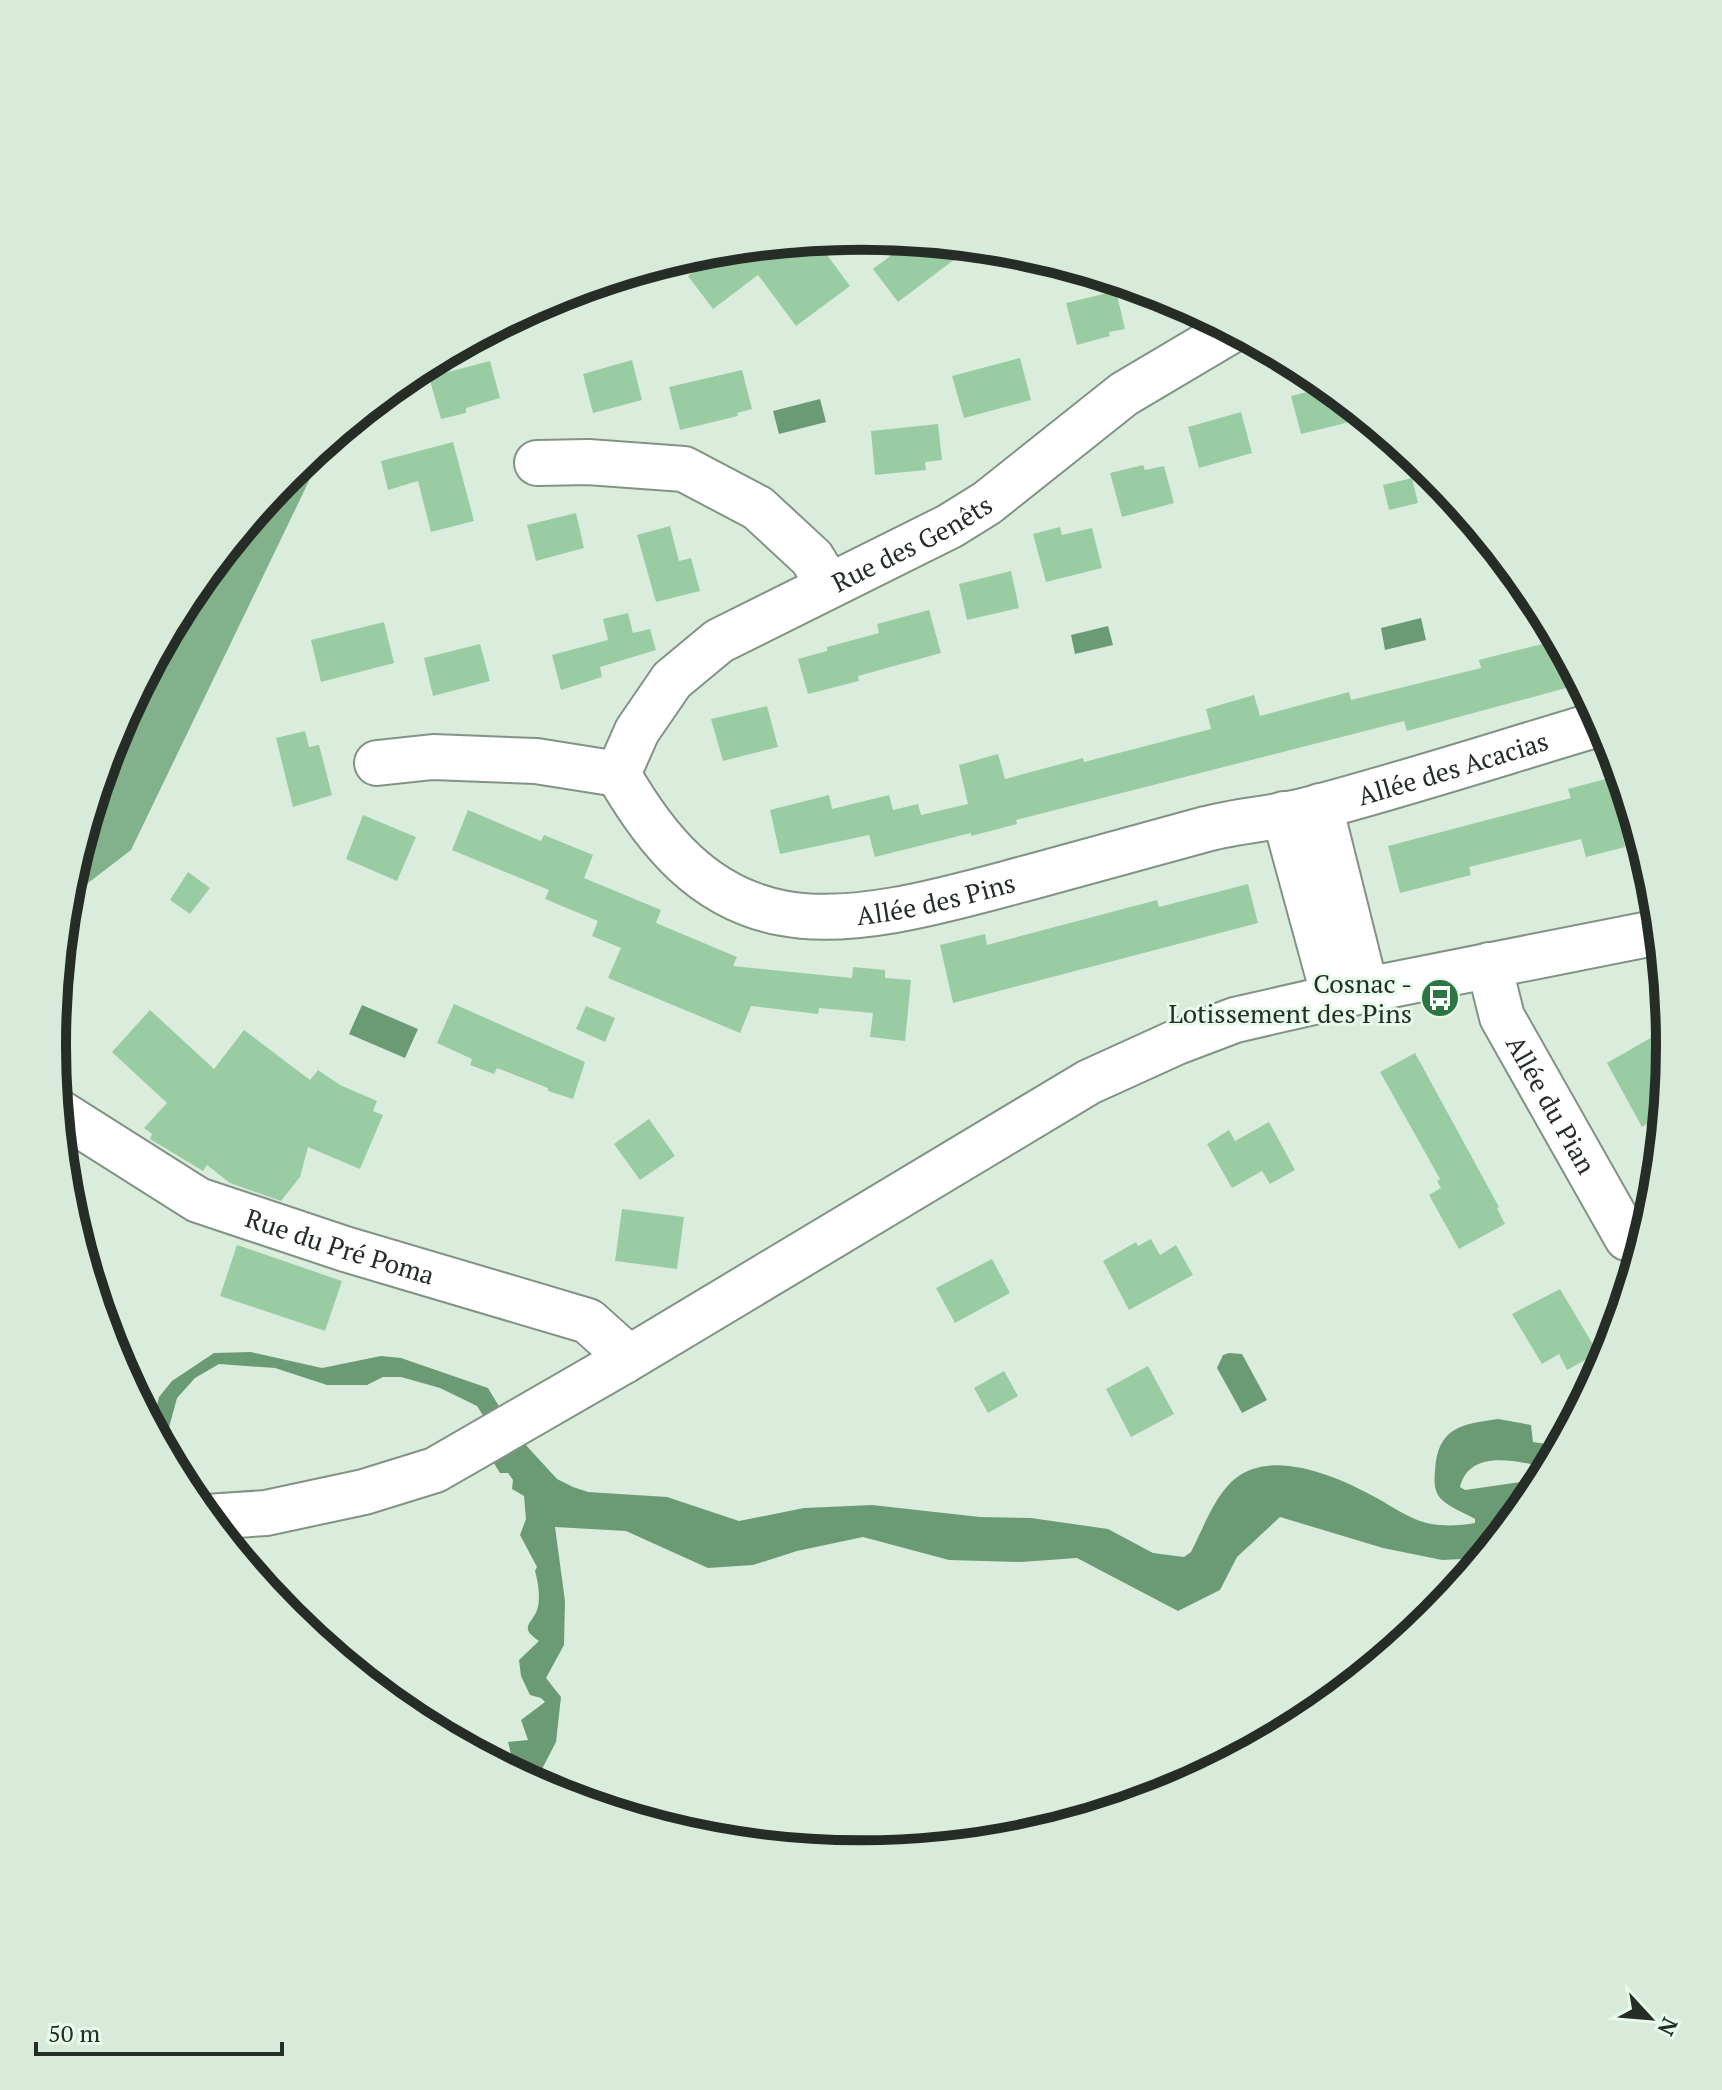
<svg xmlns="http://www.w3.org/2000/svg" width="1722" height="2090" font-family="'PT Serif',serif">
  <rect width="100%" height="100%" fill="#daeddd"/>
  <path fill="#81b28b" d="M 318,449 L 321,456 L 131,850 L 66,900 L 68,887 L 114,735 L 189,595 L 289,473 Z"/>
  <g fill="#6b9b75">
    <path d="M 820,399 L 826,422 L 779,434 L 773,411 Z"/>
    <path d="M 1421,618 L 1426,640 L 1385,650 L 1381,628 Z"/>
    <path d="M 1108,626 L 1113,645 L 1075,654 L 1071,635 Z"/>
    <path d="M 362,1005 L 418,1029 L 405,1058 L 349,1034 Z"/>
    <path d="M 251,1352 L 322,1368 L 381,1356 L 401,1358 L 488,1388 L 503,1413 L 488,1423 L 477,1406 L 440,1388 L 401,1377 L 383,1377 L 367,1385 L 327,1385 L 275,1368 L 219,1364 L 195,1378 L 177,1398 L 167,1435 L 169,1445 L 165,1451 L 152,1427 L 159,1397 L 172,1381 L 214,1353 Z"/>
    <path d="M 1229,1353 L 1242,1354 L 1267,1400 L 1242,1413 L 1217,1368 L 1223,1355 Z"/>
    <path d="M 1498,1419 L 1531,1425 L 1533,1442 L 1560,1446 L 1548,1468 C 1520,1462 1470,1447 1460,1487 L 1465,1490 L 1528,1481 L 1537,1489 L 1482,1558 L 1442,1560 L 1383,1548 L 1280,1517 L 1237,1557 L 1220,1590 L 1178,1611 L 1077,1558 L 1021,1562 L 949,1560 L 863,1537 L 797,1551 L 753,1565 L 708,1568 L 626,1531 L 555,1527 L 565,1601 L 564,1645 L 546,1678 L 561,1697 L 556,1742 L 543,1767 L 538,1785 L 516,1773 L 508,1742 L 528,1740 L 521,1720 L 545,1702 L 541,1698 L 530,1695 L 521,1676 L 519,1660 L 539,1641 C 518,1627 532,1624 537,1610 C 541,1599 538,1582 535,1571 L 537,1567 L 520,1535 L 526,1519 L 524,1496 L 512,1489 L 513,1480 L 508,1473 L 500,1473 L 490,1457 L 513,1431 L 557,1479 L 573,1487 L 588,1492 L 667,1497 L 739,1521 L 804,1508 L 872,1505 L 980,1517 L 1031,1518 L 1108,1529 L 1153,1553 L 1184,1557 L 1191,1552 C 1203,1529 1215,1494 1236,1478 C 1272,1449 1336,1476 1371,1495 C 1387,1503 1403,1515 1420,1521 C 1437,1527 1459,1526 1475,1523 L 1475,1519 C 1465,1513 1451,1508 1442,1500 C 1434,1492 1434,1483 1435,1471 C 1437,1428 1461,1424 1498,1419 Z"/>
  </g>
  <g fill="#9acca4">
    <path d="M 816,240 L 850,286 L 796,326 L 758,275 L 713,309 L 688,276 L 724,249 Z"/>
    <path d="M 910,241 L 971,247 L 898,302 L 873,269 Z"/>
    <path d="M 1116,291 L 1125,329 L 1109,332 L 1110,336 L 1077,345 L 1066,303 Z"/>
    <path d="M 1020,358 L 1031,400 L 964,418 L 952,376 Z"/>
    <path d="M 632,360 L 642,400 L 593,413 L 583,374 Z"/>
    <path d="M 490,361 L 500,398 L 466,408 L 466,413 L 441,419 L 429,377 Z"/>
    <path d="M 742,370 L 752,409 L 737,413 L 738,416 L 680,430 L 669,387 Z"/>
    <path d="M 1328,387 L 1366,418 L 1301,434 L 1291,396 Z"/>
    <path d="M 1241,412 L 1252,453 L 1199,468 L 1188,427 Z"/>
    <path d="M 938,424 L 942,460 L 925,462 L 926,470 L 875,475 L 871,431 Z"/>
    <path d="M 453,442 L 474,521 L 431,532 L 418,481 L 388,490 L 381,461 Z"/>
    <path d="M 1143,465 L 1145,470 L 1164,466 L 1174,503 L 1122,517 L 1110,473 Z"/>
    <path d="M 1412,478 L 1418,503 L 1389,510 L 1383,485 Z"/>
    <path d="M 576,513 L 584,548 L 536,561 L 527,525 Z"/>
    <path d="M 670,526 L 679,561 L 691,558 L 700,591 L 656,602 L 637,535 Z"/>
    <path d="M 1060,527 L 1062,535 L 1092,528 L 1102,568 L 1046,582 L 1033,534 Z"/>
    <path d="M 1011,571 L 1019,608 L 967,620 L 959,584 Z"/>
    <path d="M 929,610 L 941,653 L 858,676 L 859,681 L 808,694 L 798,659 L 827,651 L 827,647 L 879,633 L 877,624 Z"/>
    <path d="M 628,613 L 633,633 L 650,629 L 656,650 L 600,667 L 602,677 L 561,690 L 552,655 L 608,640 L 603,619 Z"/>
    <path d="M 384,622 L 394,663 L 321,682 L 311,640 Z"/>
    <path d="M 1558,640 L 1581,684 L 1407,731 L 1404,721 L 1016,820 L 1017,824 L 971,836 L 971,833 L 875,857 L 869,835 L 780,854 L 770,810 L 829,795 L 832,809 L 889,795 L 893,810 L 918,804 L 921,815 L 968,804 L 959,765 L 998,754 L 1005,779 L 1083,758 L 1084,762 L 1211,729 L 1206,709 L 1254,695 L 1260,716 L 1349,692 L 1351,700 L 1481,668 L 1479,660 Z"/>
    <path d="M 480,644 L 490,681 L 433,696 L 424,658 Z"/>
    <path d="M 767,706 L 778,747 L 723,761 L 711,719 Z"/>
    <path d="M 305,731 L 309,747 L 319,745 L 332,795 L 293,807 L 276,738 Z"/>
    <path d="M 1620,775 L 1632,814 L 1619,817 L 1625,847 L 1586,857 L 1581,839 L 1469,867 L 1471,875 L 1400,893 L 1388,846 L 1571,798 L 1568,789 Z"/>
    <path d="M 468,810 L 541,841 L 544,835 L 593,855 L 584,878 L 661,910 L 656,923 L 737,957 L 733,966 L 852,978 L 853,967 L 885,970 L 885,978 L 911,980 L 905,1041 L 870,1037 L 873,1013 L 819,1008 L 818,1014 L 751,1006 L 740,1033 L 608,978 L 621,948 L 592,936 L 598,921 L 545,899 L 549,890 L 452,850 Z"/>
    <path d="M 363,815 L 416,837 L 397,881 L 346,859 Z"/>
    <path d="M 188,872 L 210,888 L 190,914 L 170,900 Z"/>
    <path d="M 1248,884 L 1258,923 L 953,1003 L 940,945 L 985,934 L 987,945 L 1157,900 L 1159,907 Z"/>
    <path d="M 454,1004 L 585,1062 L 573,1099 L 548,1091 L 548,1088 L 497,1068 L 494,1074 L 470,1065 L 472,1059 L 437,1043 Z"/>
    <path d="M 586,1006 L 615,1018 L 605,1042 L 576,1029 Z"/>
    <path d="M 150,1010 L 214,1069 L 244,1030 L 310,1080 L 318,1070 L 340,1085 L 377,1101 L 373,1111 L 383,1115 L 360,1169 L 308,1147 L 300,1177 L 281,1201 L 230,1183 L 207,1165 L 203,1171 L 150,1139 L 152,1134 L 144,1128 L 167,1103 L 112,1052 Z"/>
    <path d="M 1668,1028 L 1670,1045 L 1667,1075 L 1650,1085 L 1664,1110 L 1663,1114 L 1642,1127 L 1607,1063 Z"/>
    <path d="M 1415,1053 L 1499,1207 L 1497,1208 L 1505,1224 L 1459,1249 L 1429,1195 L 1441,1188 L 1437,1181 L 1440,1179 L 1380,1072 Z"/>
    <path d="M 649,1119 L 675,1156 L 640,1180 L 614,1144 Z"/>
    <path d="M 1269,1122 L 1295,1170 L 1270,1184 L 1262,1171 L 1232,1188 L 1207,1144 L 1229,1130 L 1235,1141 Z"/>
    <path d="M 622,1209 L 684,1217 L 677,1269 L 615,1261 Z"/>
    <path d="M 1151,1239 L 1160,1255 L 1176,1245 L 1193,1275 L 1129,1310 L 1103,1261 L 1136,1242 L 1138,1246 Z"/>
    <path d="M 237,1245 L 342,1281 L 325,1331 L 220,1296 Z"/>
    <path d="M 992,1259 L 1010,1293 L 955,1323 L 936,1288 Z"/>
    <path d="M 1560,1289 L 1598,1353 L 1567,1370 L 1559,1354 L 1542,1364 L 1512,1314 Z"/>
    <path d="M 1148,1366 L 1174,1414 L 1131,1437 L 1106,1389 Z"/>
    <path d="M 1004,1371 L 1018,1396 L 988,1413 L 974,1388 Z"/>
  </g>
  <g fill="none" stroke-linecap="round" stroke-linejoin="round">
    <g stroke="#829385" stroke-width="48">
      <g id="minor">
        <path d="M 537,463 L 588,462 L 684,469 L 758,508 L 812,558 L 829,586"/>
        <path d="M 377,763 L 433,757 L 536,761 L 618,774"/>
        <path id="s1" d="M 618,774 C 656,840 703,898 782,913 C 856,928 959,896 1031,877 C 1089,861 1147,845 1206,829 C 1239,820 1273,819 1307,810 C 1406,784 1504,752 1602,723"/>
        <path id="s2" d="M 618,774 L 637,731 L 672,680 L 719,641 L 950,526 L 987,503 L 1124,394 L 1232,330"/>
        <path d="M 1320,806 L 1366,990"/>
        <path d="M 1284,814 L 1334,997"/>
        <path id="s3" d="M 1489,965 L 1502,1017 L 1627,1238"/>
        <path id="s4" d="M 59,1112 L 198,1200 L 345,1249 L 588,1321 L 617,1347 L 624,1361"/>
        <path d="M 207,1517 L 266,1513 L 364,1492 L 435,1470 L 624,1361 L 1089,1082 L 1177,1042 L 1235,1020 L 1366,990 L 1659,932"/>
      </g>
    </g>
    <use href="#minor" stroke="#fff" stroke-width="44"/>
  </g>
  <defs>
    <g id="bus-disc" transform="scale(2)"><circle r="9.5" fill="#2d7542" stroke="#e7fbeb"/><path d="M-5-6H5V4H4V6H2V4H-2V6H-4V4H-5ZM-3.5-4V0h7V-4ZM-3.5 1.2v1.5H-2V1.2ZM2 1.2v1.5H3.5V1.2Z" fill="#fff"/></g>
  </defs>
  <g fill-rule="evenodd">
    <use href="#bus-disc" x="1440" y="998"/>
  </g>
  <g text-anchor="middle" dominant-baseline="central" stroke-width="6" stroke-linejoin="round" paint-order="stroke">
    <g font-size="26" fill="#262d27" stroke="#e7fbeb">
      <text stroke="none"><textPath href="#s2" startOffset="386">Rue des Genêts</textPath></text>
      <text stroke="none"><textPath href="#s1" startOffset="912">Allée des Acacias</textPath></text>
      <text stroke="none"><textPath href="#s1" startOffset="378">Allée des Pins</textPath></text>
      <text stroke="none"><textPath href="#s3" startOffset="154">Allée du Pian</textPath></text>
      <text stroke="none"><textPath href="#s4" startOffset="314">Rue du Pré Poma</textPath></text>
    </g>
    <g font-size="26" fill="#262d27" stroke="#e7fbeb" text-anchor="end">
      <text x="1412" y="983">Cosnac -<tspan x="1412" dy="30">Lotissement des Pins</tspan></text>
    </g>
  </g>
  <path d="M0 0H1722V2090H0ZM66 1045a795 795 0 1 1 1590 0a795 795 0 1 1-1590 0Z" fill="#d8ebdb" fill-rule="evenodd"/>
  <path fill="none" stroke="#262d27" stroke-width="10" d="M66 1045a795 795 0 1 1 1590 0a795 795 0 1 1-1590 0Z"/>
  <g transform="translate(1650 2018) rotate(116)" stroke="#e7fbeb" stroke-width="6" paint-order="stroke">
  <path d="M0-6L14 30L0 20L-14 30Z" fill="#262d27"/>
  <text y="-12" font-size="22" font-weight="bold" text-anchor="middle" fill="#262d27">N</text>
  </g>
  <path d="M36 2042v12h246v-12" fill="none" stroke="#262d27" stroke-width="4"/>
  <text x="48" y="2042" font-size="24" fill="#262d27" stroke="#e7fbeb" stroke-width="6" paint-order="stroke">50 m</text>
</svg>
